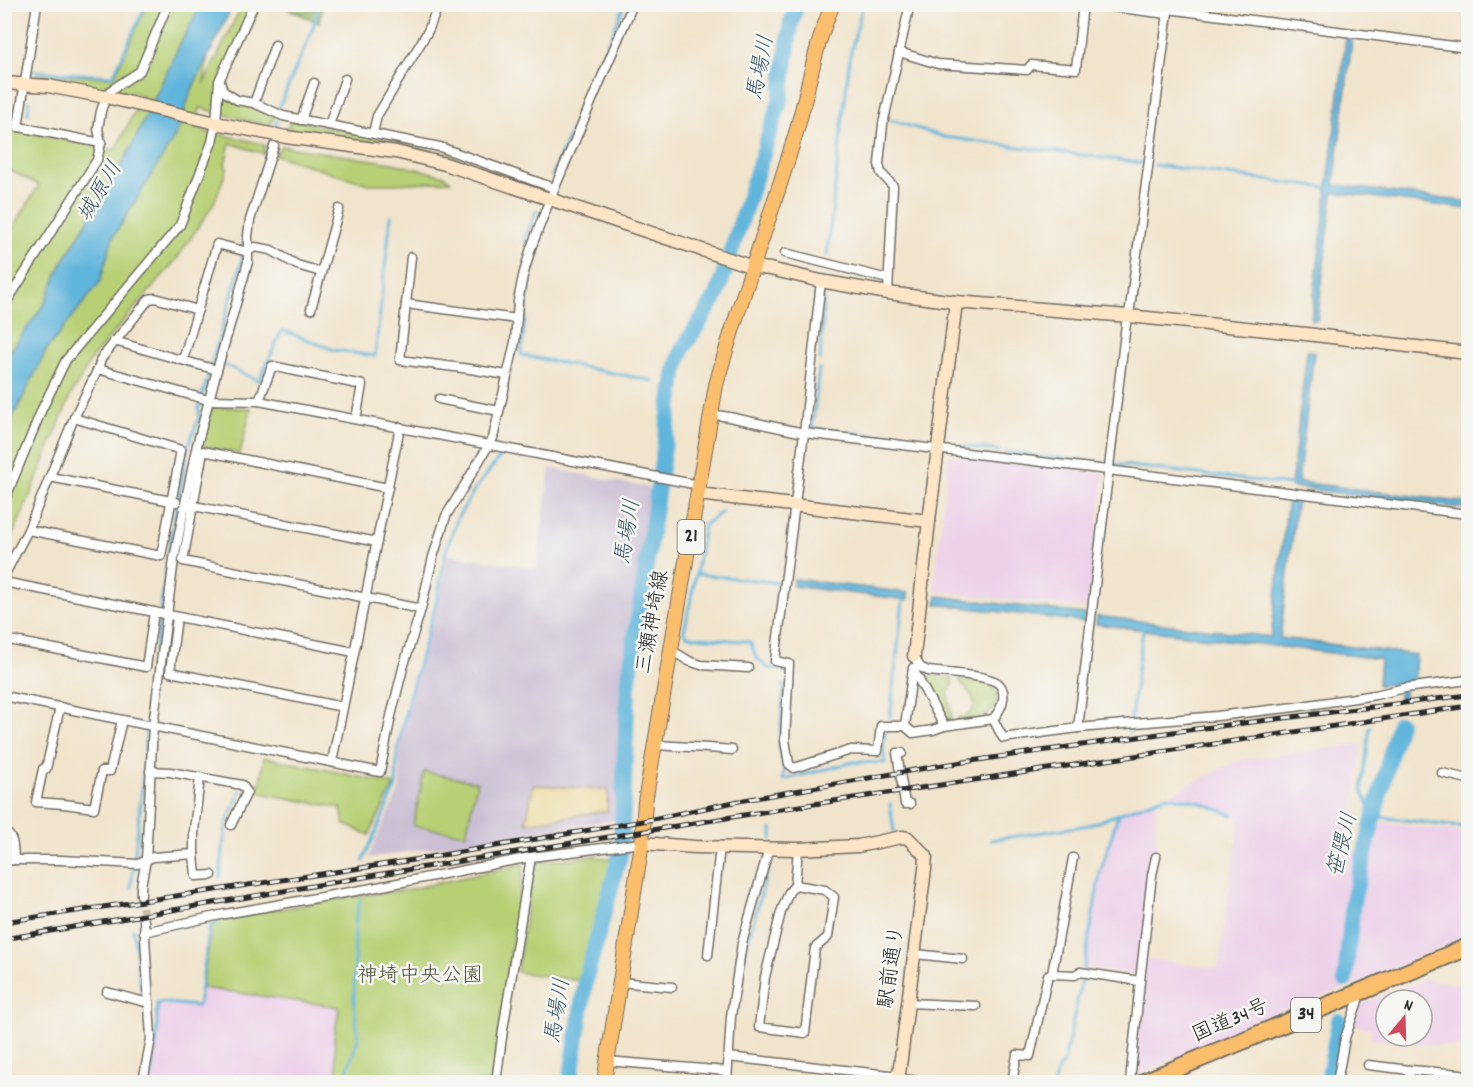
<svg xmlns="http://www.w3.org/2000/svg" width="1473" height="1087" font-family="Dekko,'Klee One',sans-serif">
  <rect width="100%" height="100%" fill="#f6f6f2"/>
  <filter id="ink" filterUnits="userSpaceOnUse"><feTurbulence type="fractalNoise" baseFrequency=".0167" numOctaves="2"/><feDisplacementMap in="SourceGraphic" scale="12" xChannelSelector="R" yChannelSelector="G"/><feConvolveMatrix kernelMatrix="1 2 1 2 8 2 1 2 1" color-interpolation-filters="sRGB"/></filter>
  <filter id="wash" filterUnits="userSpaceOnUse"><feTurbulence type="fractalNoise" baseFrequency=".008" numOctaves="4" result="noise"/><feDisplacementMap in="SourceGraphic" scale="24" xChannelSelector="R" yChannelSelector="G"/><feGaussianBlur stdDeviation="1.35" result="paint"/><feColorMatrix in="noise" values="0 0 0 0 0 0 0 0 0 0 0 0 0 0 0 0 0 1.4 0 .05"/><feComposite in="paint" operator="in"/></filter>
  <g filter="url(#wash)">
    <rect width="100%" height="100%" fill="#f1e4cc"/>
    <g fill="#edd1e9" fill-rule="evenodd">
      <path d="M 949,455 L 1104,473 L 1089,609 L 934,591 Z"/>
      <path d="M 1362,744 L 1348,845 L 1366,859 L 1378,822 L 1468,833 L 1468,937 L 1352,986 L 1279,1012 L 1203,1047 L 1139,1074 L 1135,1069 L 1144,976 L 1084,967 L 1100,873 L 1118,815 L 1156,800 L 1157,852 L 1146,959 L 1218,968 L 1240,818 L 1196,801 L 1166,796 L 1240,760 Z"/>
      <path d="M 1424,979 L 1463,986 L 1462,994 L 1468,996 L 1468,1048 L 1370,1039 L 1371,1028 L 1353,1025 L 1361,1004 ZM 1386,1000 L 1422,1000 L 1422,1036 L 1386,1036 Z"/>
      <path d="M 202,988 L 339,1007 L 334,1038 L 337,1073 L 347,1075 L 345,1082 L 152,1082 L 158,1038 L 158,1002 L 199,1005 Z"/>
    </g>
    <path fill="#ccbfd4" d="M 550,468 L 650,488 L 620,696 L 618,819 L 369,858 L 376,839 L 400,789 L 399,752 L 409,701 L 439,599 L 448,555 L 537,568 Z"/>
    <g fill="#b8d075" stroke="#727e50" stroke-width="1.5">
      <path d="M 147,5 L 201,5 L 181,42 L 130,150 L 60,267 L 45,303 L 5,360 L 5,241 L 39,185 L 5,168 L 5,128 L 115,150 L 143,95 L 35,75 L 114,77 Z"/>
      <path d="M 242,5 L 261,5 L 227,83 L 232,100 L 275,116 L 269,126 L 200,108 L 196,129 L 264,144 L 264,154 L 230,143 L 225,164 L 227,169 L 213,205 L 176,260 L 92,358 L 70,397 L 22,515 L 5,549 L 5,433 L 47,349 L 100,282 L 112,239 L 177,133 L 191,91 L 208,55 L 204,84 Z"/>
      <path d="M 292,120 L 376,137 L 444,153 L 505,177 L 397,146 L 286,129 Z"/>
      <path d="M 281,146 L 392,163 L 445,176 L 451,181 L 394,184 L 368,184 L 275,155 Z"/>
      <path d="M 212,407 L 251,408 L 240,454 L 200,445 Z"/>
      <path d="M 929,676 L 952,678 L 953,684 L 948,693 L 952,722 L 945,717 L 926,681 L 926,678 Z"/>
      <path d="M 959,679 C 967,680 980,679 988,683 C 1001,690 999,709 986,715 C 978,719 966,719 957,721 L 959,717 C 965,718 967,717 971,712 C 980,700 965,689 959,679 Z"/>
      <path d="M 264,757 L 389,783 L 394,785 L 369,835 L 344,824 L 341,808 L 249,791 L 245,786 L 246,782 L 260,784 Z"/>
      <path d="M 424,772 L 477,782 L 466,834 L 413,826 Z"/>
      <path d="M 592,856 L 612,859 L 580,981 L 517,972 L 534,862 Z"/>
      <path d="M 524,864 L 491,1082 L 345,1082 L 347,1075 L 337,1073 L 334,1038 L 339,1007 L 202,988 L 212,923 L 225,918 L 365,895 L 407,890 Z"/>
    </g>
    <path fill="#92b266" stroke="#5e6e48" stroke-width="1.5" d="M 279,5 L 323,5 L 319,23 Z"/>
    <path fill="#eeda9e" stroke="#8c8264" stroke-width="1.5" d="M 533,785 L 608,790 L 607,811 L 526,823 Z"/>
    <g fill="#60b5dc" stroke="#467084" stroke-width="1.5">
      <path d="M 201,5 L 233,5 L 191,91 L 177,133 L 112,239 L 100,282 L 47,349 L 5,433 L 4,360 L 45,303 L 60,267 L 130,150 L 181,42 Z"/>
      <path d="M 1346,38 L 1352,39 L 1334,185 L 1468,202 L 1468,209 L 1333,192 L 1317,320 L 1311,320 Z"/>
      <path d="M 1307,351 L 1314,352 L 1298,482 L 1468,503 L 1468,509 L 1291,487 Z"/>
      <path d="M 1288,498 L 1297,499 L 1280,638 L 1416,655 L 1414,682 L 1404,683 L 1404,698 L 1399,698 L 1399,684 L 1378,685 L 1380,659 L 1096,624 L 1097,616 L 1271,637 Z"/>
      <path d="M 794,579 L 908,593 L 908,600 L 793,586 Z"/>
      <path d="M 937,596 L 1085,614 L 1084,622 L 936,604 Z"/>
    </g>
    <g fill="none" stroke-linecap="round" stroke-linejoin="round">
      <g stroke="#60b5dc" stroke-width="3">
        <path d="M 33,71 L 113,76 L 146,4"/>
        <path d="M 279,107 L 312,31 L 319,4"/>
        <path d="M 4,111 L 13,112"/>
        <path d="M 28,114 L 29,101"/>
        <path d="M 891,120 L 944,137 L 1142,163"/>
        <path d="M 274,131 L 277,121"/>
        <path d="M 1155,165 L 1327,188"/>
        <path d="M 552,176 L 623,8"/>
        <path d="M 524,241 L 537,210"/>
        <path d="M 538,249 L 530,277 L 521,355 L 653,381"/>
        <path d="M 827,255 L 850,55 L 863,4"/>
        <path d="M 820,360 L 824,297"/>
        <path d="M 225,365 L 259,381 L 282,330 L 334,350 L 375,356 L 391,216"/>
        <path d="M 819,369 L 812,428 L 839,431"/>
        <path d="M 848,432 L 921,441"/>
        <path d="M 952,445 L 999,451"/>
        <path d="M 1006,452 L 1103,463"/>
        <path d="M 1114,464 L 1291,485"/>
        <path d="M 722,512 L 704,525 L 696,574 L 684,632 L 688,636 L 750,642 L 757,659 L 762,662 L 767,668 L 785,669 L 785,672"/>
        <path d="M 697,574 L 781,583"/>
        <path d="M 784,685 L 779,746 L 784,769 L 783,780 L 854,762 L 885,763 L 883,748 L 885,729"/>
        <path d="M 890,718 L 903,600"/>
        <path d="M 1370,726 L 1362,790 L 1374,816 L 1451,826 L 1468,827"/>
        <path d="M 1129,733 L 1143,630"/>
        <path d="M 890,804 L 894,831"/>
        <path d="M 772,839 L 772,829"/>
        <path d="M 991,840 L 1089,825 L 1166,796 L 1196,801 L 1233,815"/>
        <path d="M 363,861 L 396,786 L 397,753 L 408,701 L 437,599 L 446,550 L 458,517 L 475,489 L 504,452"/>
        <path d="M 220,877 L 226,824 L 241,791"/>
        <path d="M 131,888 L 142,790 L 147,714 L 167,561 L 187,449 L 199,418 L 199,406 L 242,260 L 244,226 L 272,137"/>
        <path d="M 133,929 L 142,996"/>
        <path d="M 740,981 L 747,944 L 771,858"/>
        <path d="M 150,1082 L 157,1038 L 157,1002 L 198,1006 L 210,926 L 218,923"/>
        <path d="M 343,1082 L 358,1039 L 354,1000 L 355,923 L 360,900"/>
        <path d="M 1054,1082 L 1059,1068 L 1064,1062 L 1082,979 L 1100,873 L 1118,815"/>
      </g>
      <g stroke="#60b5dc" stroke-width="16">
        <path d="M 1345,980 L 1353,901 L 1374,816 L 1399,723"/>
        <path d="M 570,1082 L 586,978 L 621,851 L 628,685 L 676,369 L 683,348 L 717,295 L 781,98 L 791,22 L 797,4"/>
        <path d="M 1328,1082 L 1339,1021"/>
      </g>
    </g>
  </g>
  <g filter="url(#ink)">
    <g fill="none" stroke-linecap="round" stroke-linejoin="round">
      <path stroke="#c9bfac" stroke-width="8" stroke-dasharray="8 4" stroke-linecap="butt" d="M 141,895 L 144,920"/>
      <g stroke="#706c63" stroke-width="11">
        <g id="street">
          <path d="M 1090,4 L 1167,14"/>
          <path d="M 1168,9 L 1468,48"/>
          <path d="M 899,52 L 938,64 L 1027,70 L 1031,65 L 1076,69 L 1083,4"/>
          <path d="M 220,82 L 223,91 L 237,100 L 254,103 L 283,116 L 440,147 L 554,188"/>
          <path d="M 254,103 L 275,45"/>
          <path d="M 301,120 L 314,83"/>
          <path d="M 4,124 L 101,143"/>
          <path d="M 329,125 L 345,79"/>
          <path d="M 18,127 L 37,4"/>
          <path d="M 373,133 L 377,116 L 428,31 L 439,4"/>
          <path d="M 785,253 L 888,279"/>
          <path d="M 411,257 L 400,360 L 470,369 L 507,375"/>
          <path d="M 888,293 L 893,186 L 881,173 L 879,164 L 883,124 L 910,4"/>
          <path d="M 406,304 L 517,319"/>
          <path d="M 4,306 L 97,160 L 101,143 L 98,129 L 101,111 L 106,97 L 111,90 L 140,71 L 168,4"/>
          <path d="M 311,309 L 339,209"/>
          <path d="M 114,341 L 217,370"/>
          <path d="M 183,360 L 217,244 L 244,251 L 248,251 L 255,247 L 271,250 L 297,265 L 321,272"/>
          <path d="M 98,369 L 208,400 L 259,401 L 699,485"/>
          <path d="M 439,399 L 499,411"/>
          <path d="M 259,401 L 272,366 L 362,385 L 356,419"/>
          <path d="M 710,414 L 729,417 L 804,433 L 821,281"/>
          <path d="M 50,477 L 176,502"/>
          <path d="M 388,488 L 203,451 L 183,561 L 421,609"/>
          <path d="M 4,502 L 42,409 L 66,360 L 180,225 L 212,142 L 216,123 L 219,81 L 254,4"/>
          <path d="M 189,505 L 377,542"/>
          <path d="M 28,530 L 161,556 L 181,450 L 74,418"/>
          <path d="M 4,576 L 28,530 L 74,418 L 98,369 L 101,359 L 149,299 L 155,298 L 198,310"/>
          <path d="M 4,582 L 354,652"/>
          <path d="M 177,617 L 170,672 L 343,707"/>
          <path d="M 4,639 L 146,667 L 154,612"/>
          <path d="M 671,650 L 689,661 L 701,665 L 748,668"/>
          <path d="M 913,668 L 905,726 L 913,733 L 933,730 L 944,726"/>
          <path d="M 913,669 L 944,726 L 993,719 C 1000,711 1009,695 999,684 C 990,675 943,673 928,671 L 920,667 L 914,656"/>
          <path d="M 4,696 L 380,772 L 391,716 L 403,668 L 421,609 L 433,557 L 446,516 L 493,438 L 515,342 L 518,301 L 523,276 L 531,248 L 550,199 L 633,4"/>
          <path d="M 60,707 L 46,769 L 43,769 L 36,802 L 64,804 L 94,808 L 102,771 L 110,771 L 122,720"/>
          <path d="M 993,719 L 1003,738 L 1078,728 L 1217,716 L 1295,707 L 1375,695 L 1405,688 L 1468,680"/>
          <path d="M 905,726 L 881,726 L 878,751 L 851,750 L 794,768 L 789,764 L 785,740 L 789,664 L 775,661 L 804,433 L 1468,514"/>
          <path d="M 1078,728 L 1126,324 L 1130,308 L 1169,4"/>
          <path d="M 655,745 L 708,748 L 732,750"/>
          <path d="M 902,753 L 897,753 L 905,804 L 910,804"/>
          <path d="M 332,762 L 400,427"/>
          <path d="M 150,771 L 170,772 L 242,785 L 247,792 L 231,825"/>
          <path d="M 1442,773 L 1468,779"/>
          <path d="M 4,832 C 15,836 13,850 14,860"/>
          <path d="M 194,854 L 194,831 L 200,777"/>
          <path d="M 1073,858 L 1052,974 L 1075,975 L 1080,972 L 1140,981"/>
          <path d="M 4,861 L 14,860 L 61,860 L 138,864 L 153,857 L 194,854 L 196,876 L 212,875"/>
          <path d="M 795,885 L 789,892 L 781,912 L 765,977 L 759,1027 L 805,1033 L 815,948 L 828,937 L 834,897 L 825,890 L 795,885 L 798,849"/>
          <path d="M 141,895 C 140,884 144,872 146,860 L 153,726 L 174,559 L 196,449 L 217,370 L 248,262 L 248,236 L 250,220 L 274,146"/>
          <path d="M 144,932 L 225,914 L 367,889 L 531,857 L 642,843"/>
          <path d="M 915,954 L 963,959"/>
          <path d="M 708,955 L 720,847"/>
          <path d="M 620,982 L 672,987"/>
          <path d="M 107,992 L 149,1003"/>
          <path d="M 908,1003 L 976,1006"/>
          <path d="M 728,1057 L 899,1076"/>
          <path d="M 607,1061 L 727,1071"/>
          <path d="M 1368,1065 L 1410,1070 L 1461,1074"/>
          <path d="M 898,1079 L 933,1082"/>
          <path d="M 143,1082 L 151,1038 L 144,920"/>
          <path d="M 496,1082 L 503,1030 L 531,857"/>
          <path d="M 727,1082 L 731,1016 L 742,943 L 769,848"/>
          <path d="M 1012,1082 L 1017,1055 L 1030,1056 L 1048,975 L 1052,974"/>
          <path d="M 1130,1082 L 1140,981 L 1152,875 L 1156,857"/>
          <path d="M 1337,1082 L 1345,1038 L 1357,1004 L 1360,993"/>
          <path d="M 1409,1082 L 1410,1070"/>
        </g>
      </g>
      <g stroke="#706c63" stroke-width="15">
        <g id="secondary">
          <path d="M 4,83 L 48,86 L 106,97 L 216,123 L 286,137 L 396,152 L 445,164 L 753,267 L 770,269 L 821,281 L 888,293 L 956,302 L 1128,316 L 1306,334 L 1468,353"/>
          <path d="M 698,494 L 929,521"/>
          <path d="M 914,656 L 929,521 L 956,302"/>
          <path d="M 642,843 L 695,847 L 798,849 L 858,846 L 902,837 L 908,838 L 926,856 L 925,869 L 898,1082"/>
        </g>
      </g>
      <g stroke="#706c63" stroke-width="16">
        <path id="primary" d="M 604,1082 L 642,843 L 645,802 L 716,385 C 739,301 770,220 795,136 C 808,93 814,46 833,4"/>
      </g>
      <g stroke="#706c63" stroke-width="20">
        <path id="highway" d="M 1144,1082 L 1468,947"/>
      </g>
      <use href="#street" stroke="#fff" stroke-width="8"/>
      <use href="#secondary" stroke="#fde5c5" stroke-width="12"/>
      <use href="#primary" stroke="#fabe6d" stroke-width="14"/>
      <use href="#highway" stroke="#fabe6d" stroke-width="16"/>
      <g stroke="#2b2b2b" stroke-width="5">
        <g id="rail">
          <path d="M 4,922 L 407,861 L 643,821 L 744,800 L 943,765 L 1180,731 L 1468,695"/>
          <path d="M 4,939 L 376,875 L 787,808 L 1468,706"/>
        </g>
      </g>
      <use href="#rail" stroke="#f6f6f2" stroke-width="3" stroke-dasharray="9" stroke-linecap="butt"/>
    </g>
  </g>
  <g text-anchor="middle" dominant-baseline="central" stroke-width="5" stroke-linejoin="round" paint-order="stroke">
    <g fill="#f6f6f2" stroke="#686867" stroke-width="1.5">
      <rect x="677.5" y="520" width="27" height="34" rx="4.5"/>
      <rect x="1291" y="998" width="30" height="34" rx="4.5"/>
    </g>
    <g font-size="20" font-weight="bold" fill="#2b2b2b">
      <text x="691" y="537">21</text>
      <text x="1306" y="1015">34</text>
    </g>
    <g font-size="21" fill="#2b2b2b" stroke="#f6f6f2">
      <text transform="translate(654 622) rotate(-80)">三瀬神埼線</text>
      <text transform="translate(893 967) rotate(-82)">駅前通り</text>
      <text transform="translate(1231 1022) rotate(-23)">国道34号</text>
    </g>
    <g font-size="21" fill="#4e543e" stroke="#f6f6f2">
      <text x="420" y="977">神埼中央公園</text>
    </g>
    <g font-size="22" font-style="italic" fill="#3e5b69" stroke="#f6f6f2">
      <text transform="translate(762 68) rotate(-79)">馬場川</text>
      <text transform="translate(101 192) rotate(-59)">城原川</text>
      <text transform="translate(629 532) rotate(-81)">馬場川</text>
      <text transform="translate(1344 845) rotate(-76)">笹隈川</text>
      <text transform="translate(559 1011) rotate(-81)">馬場川</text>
    </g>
  </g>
  <rect width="1473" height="1087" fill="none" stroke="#f6f6f2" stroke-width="24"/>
  <g transform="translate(1404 1018) rotate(19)"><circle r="28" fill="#f6f6f2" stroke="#a5a5a2" stroke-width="1.5"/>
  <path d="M0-4.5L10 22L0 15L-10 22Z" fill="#d1495b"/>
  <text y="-9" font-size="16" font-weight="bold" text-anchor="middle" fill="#2b2b2b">N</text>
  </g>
</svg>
